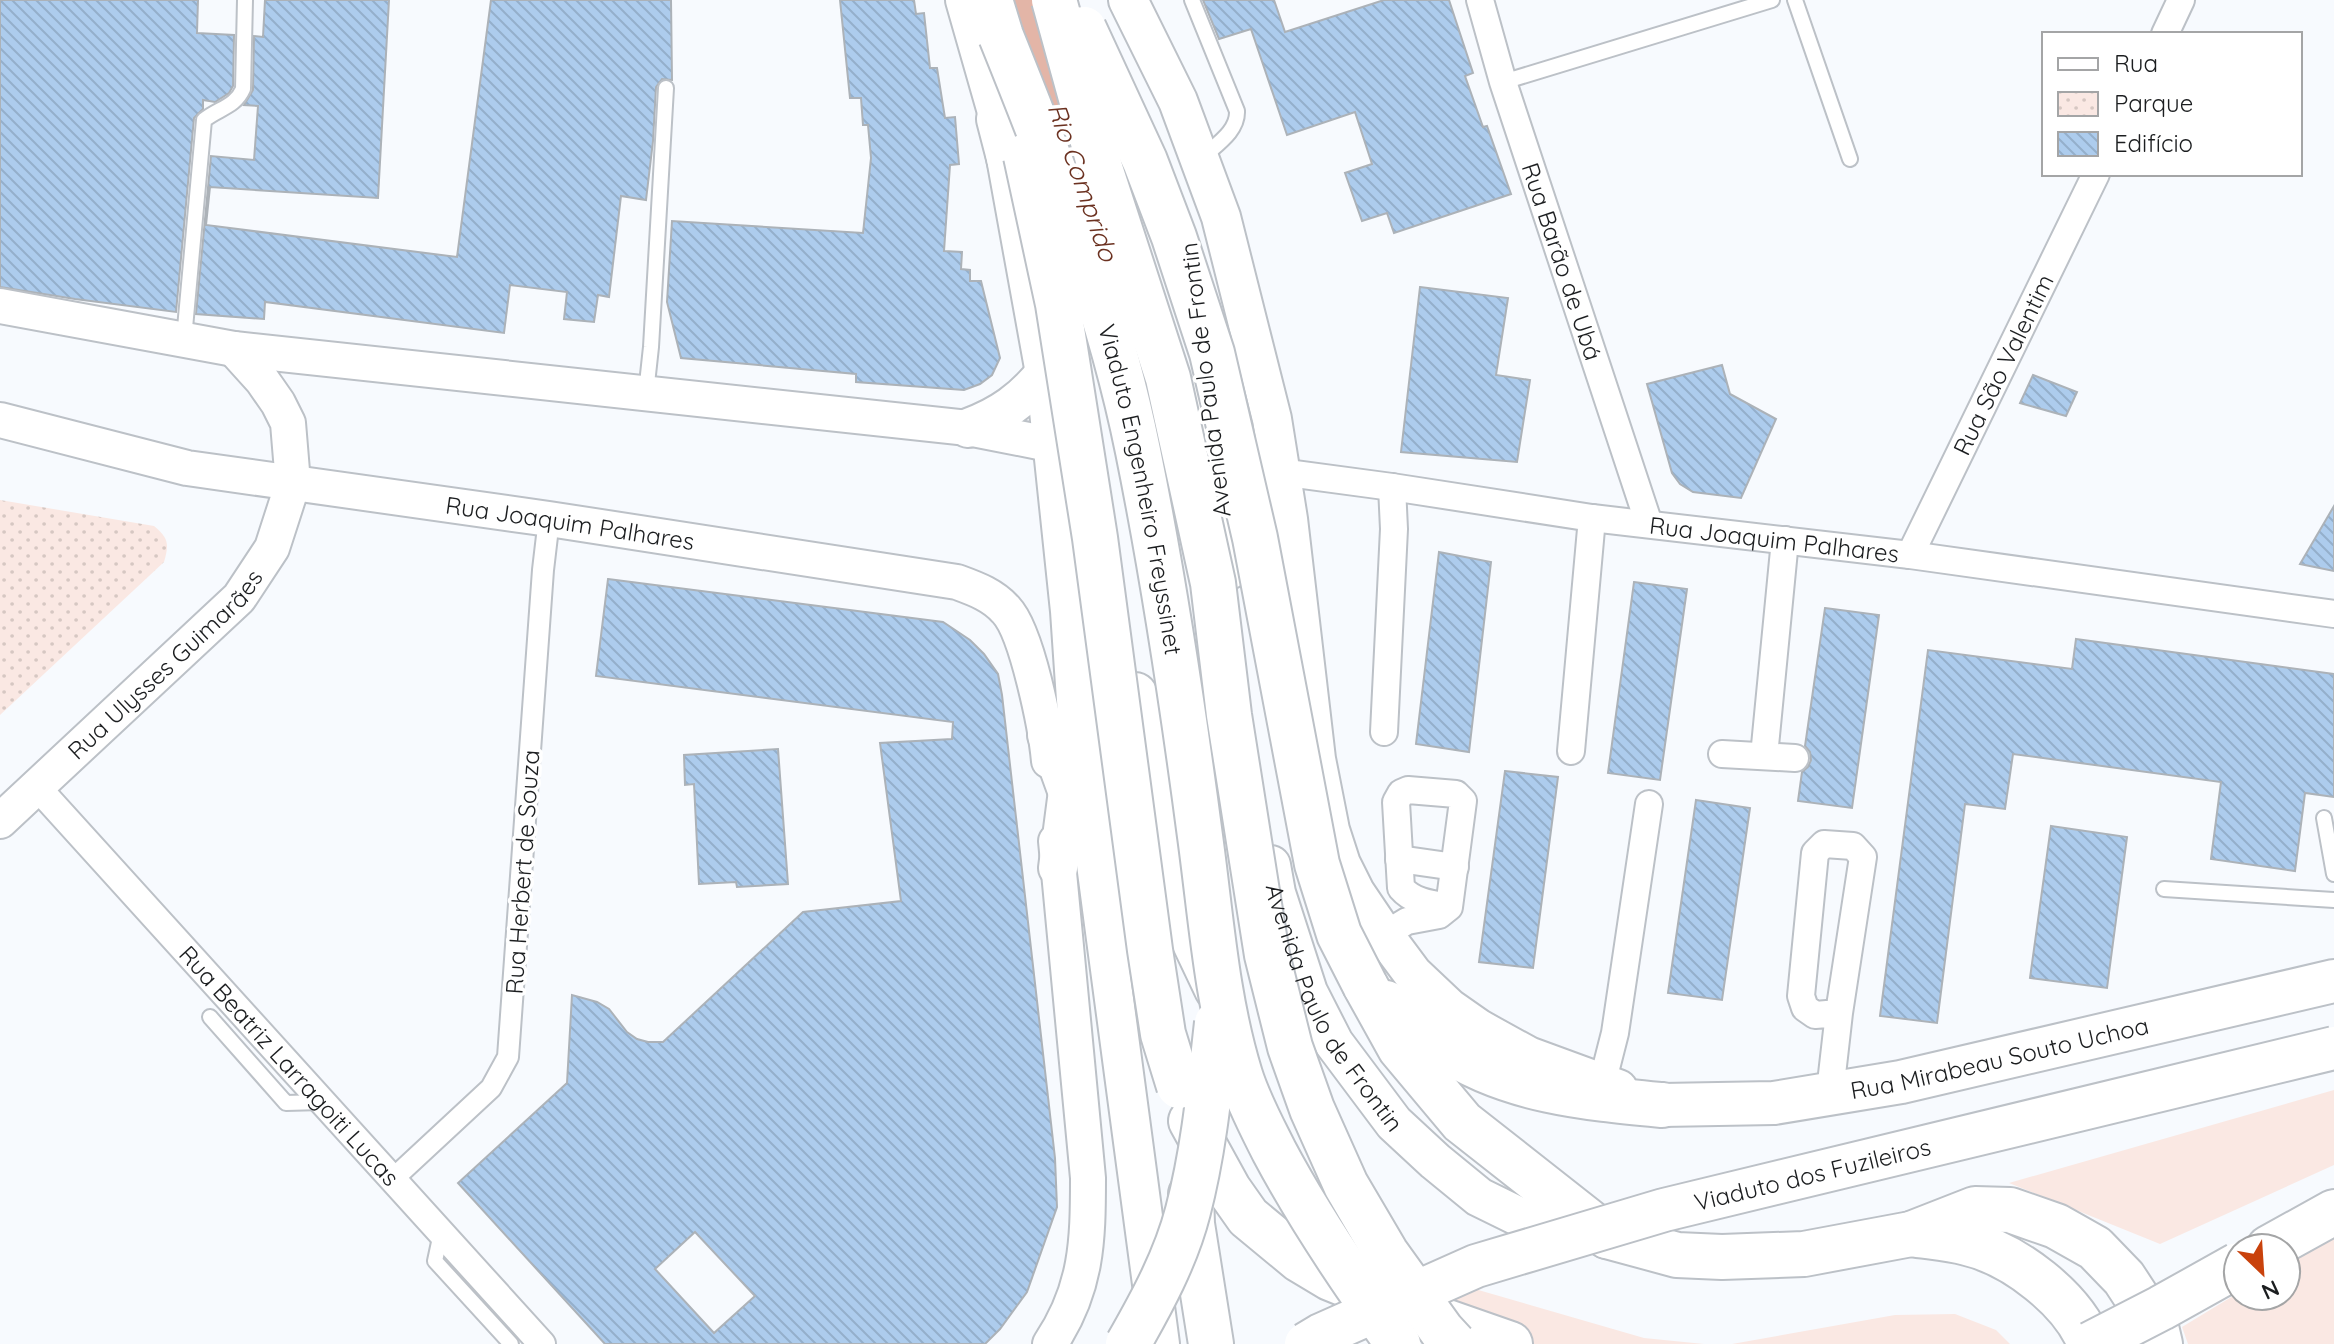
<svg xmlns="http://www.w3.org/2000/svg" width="2334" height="1344" font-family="Quicksand,sans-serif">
  <defs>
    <pattern id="park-dots" width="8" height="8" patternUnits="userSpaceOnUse" patternTransform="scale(2)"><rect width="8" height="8" fill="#fae8e3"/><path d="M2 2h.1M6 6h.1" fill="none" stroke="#d6c7c2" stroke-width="1.8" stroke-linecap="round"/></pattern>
    <pattern id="building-back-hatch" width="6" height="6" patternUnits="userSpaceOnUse" patternTransform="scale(2)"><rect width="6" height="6" fill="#adcced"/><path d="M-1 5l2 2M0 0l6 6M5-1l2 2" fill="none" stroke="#94afcb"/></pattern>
  </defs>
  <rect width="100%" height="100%" fill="#f7fafe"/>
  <g fill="#fae8e3">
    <path d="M 2334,1090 L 2334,1165 L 2160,1244 L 2009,1183 Z"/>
    <path d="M 2334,1234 L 2334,1344 L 2188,1344 L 2182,1327 L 2238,1293 L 2238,1296 L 2286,1296 L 2286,1263 Z"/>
    <path d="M 1461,1285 L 1644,1338 L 1704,1344 L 1502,1344 L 1473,1325 L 1452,1300 Z"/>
    <path d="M 1955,1314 L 1996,1330 L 2010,1344 L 1732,1344 L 1895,1315 Z"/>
  </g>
  <path fill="url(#park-dots)" d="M 0,500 L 154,526 C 169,538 169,545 164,562 L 0,715 Z"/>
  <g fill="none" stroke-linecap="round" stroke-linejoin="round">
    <path stroke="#e3b5a7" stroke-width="58" d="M 1019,0 L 1093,200"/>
  </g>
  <g fill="url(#building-back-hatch)" stroke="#acb2b8" stroke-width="2" fill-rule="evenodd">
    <path d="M 0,0 L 198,0 L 197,33 L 234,35 L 233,86 L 229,93 L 215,102 L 203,100 L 203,109 L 194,118 L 176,312 L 75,299 L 0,287 Z"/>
    <path d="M 265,0 L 389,0 L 378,198 L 210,187 L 206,225 L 457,257 L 491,0 L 671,0 L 672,80 L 662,79 L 656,87 L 653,141 L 646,200 L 621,196 L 609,297 L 598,295 L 594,322 L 564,319 L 567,292 L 510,285 L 504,333 L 265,302 L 264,319 L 196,314 L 211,156 L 254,160 L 258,106 L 244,105 L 253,90 L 254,36 L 263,37 Z"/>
    <path d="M 840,0 L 914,0 L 916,14 L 924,13 L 930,68 L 937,68 L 945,118 L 955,117 L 959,164 L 950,165 L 944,251 L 962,252 L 961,269 L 970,270 L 970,281 L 981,281 L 1000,358 L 992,375 L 980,384 L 964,390 L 856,382 L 856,374 L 681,358 L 667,302 L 672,221 L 863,233 L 871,158 L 868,125 L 863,125 L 861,98 L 850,98 Z"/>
    <path d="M 1203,0 L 1274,0 L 1285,32 L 1384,0 L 1449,0 L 1473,73 L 1465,76 L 1483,127 L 1487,126 L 1511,194 L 1394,233 L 1387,213 L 1362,221 L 1345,173 L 1372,164 L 1355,112 L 1287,135 L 1251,29 L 1219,39 Z"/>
    <path d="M 1420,287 L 1508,298 L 1496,375 L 1530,380 L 1517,462 L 1401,452 Z"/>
    <path d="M 1722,365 L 1730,394 L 1776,419 L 1741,498 L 1693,492 L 1680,484 L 1672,473 L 1647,384 Z"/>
    <path d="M 2033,375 L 2077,392 L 2066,416 L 2020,403 Z"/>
    <path d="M 2334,506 L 2334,571 L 2300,564 Z"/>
    <path d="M 1439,552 L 1491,562 L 1469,752 L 1416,744 Z"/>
    <path d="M 608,579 L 943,622 L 970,640 L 984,654 L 998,674 L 1002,695 L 1055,1158 L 1057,1207 L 1027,1292 L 1000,1329 L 985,1344 L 605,1344 L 458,1183 L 567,1083 L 572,995 L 597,1002 L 609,1009 L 627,1032 L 637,1039 L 648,1042 L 663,1042 L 803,912 L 901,901 L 880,743 L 952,739 L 953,722 L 596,676 ZM 695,1232 L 755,1296 L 714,1333 L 655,1269 Z"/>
    <path d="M 1634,582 L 1687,589 L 1660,780 L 1608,773 Z"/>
    <path d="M 1825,608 L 1879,615 L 1852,808 L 1798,801 L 1802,772 L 1808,767 L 1811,760 L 1810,752 L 1805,746 Z"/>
    <path d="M 2076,639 L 2334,674 L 2334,797 L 2305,793 L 2295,871 L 2211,859 L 2221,782 L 2013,754 L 2005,809 L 1965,804 L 1937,1023 L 1880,1016 L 1928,650 L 2072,669 Z"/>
    <path d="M 778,749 L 788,884 L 737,887 L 736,882 L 699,884 L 694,784 L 685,785 L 684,755 Z"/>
    <path d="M 1505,771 L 1558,777 L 1533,968 L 1479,962 Z"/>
    <path d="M 1696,800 L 1750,808 L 1722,1000 L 1668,993 Z"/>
    <path d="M 2051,826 L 2127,837 L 2107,988 L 2030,978 Z"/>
  </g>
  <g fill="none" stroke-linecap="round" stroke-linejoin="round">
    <g stroke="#bcc1c7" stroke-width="18">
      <g id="service">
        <path d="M 1192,0 L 1237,111 C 1238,131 1217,144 1203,157"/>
        <path d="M 1795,0 L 1850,159"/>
        <path d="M 1503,82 L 1772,0"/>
        <path d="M 184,339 L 204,120 C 219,108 235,107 243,89 L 245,0"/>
        <path d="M 646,393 L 651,347 L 666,88"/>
        <path d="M 2324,818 L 2334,874"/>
        <path d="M 2164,889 L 2334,900"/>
        <path d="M 210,1017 L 286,1103 L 322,1102"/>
        <path d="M 441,1233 L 435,1261 L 511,1344"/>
      </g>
    </g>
    <g stroke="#bcc1c7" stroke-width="24">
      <path id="pedestrian" d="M 393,1179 L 491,1088 L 508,1057 L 543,570 L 549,519"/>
    </g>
    <g stroke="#bcc1c7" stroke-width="30">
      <g id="minor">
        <path id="s1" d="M 1480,0 L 1503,82 L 1649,524"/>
        <path d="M 2165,34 L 2181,0"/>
        <path id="s2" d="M 1265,470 L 1392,487 L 1592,518 L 1910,555 L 2334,614"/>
        <path id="s3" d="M 1910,555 L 2096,174"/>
        <path d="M 1384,732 L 1394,529 L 1392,487"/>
        <path d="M 1571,751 L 1592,518"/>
        <path d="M 1722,754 L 1795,758"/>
        <path d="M 1764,756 L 1785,540"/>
        <path id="s4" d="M 37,787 L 542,1344"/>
        <path d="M 1399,859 L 1455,867"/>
        <path d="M 1384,935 L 1407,921 L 1439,915 L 1449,907 L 1463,801 L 1456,794 L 1408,790 L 1401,793 L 1396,802 L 1401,888 C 1413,902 1431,904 1449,907"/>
        <path d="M 1602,1084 L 1615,1033 L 1649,804"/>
        <path d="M 1830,1092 L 1839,1013 L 1863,857 L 1853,846 L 1824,844 L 1815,853 L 1801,996 L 1805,1008 L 1815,1015 L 1839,1013"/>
      </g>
    </g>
    <g stroke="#bcc1c7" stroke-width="38">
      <g id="tertiary">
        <path d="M 0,306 L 234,349 L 968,428 L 1054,445"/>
        <path id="s5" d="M 0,420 L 187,468 L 549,519 L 957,582 C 976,589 993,595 1006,610 C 1027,632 1046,728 1049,761"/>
        <path id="s6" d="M 0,821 L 239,598 L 272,548 L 293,483 L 288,423 L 278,403 L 262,380 L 234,349"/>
        <path d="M 1050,1344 C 1087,1289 1088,1241 1088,1178 L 1056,841"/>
      </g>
    </g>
    <g stroke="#bcc1c7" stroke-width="42">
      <g id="secondary">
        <path d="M 965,0 L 999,119 L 1045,373 L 1070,611 L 1078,729 L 1160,1344"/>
        <path d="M 1128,0 L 1178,101 L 1221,217 L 1272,419 L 1288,519 L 1316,759 L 1330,830 L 1341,864 L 1355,892 L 1384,935 L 1413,974 L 1449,1008 L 1479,1029 L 1528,1056 L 1618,1089"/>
        <path d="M 1204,394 L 1229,570"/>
        <path d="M 968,428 C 1001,416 1023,400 1045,373"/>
        <path d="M 1047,735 L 1069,796"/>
        <path id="s7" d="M 1271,865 L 1276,893 L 1308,992 L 1334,1043 L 1394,1123 L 1435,1161 L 1479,1197 L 1534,1224 L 1592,1233"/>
        <path d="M 1058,868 L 1071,768"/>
      </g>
    </g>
    <g stroke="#bcc1c7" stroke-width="46">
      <g id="primary">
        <path id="s8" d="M 1662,1105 L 1774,1103 L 1901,1082 L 2334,981"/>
      </g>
    </g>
    <g stroke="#bcc1c7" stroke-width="48">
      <g id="trunk">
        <path d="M 1911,1234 C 1930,1237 1949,1238 1967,1243 C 2014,1254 2073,1299 2090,1344"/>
        <path d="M 1607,1236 L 1677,1255 L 1722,1257 L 1804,1254 L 1911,1234 L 1975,1209 L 2010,1210 L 2056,1226 L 2095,1248 L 2124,1278 L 2156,1327 L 2160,1344"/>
      </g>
    </g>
    <g stroke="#bcc1c7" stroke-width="48">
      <g id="motorway">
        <path d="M 990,0 L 1001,36"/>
        <path d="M 999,119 L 1021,204"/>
        <path d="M 1135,695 L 1163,853 L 1177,905 L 1217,989"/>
        <path d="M 1365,985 L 1400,1048 L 1462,1122 L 1607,1236"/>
        <path d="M 1386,1003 C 1404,1018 1424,1034 1444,1048 C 1508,1091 1587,1098 1662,1105"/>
        <path d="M 1191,1121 L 1229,1190 L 1248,1217 L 1300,1260 L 1330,1278 L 1384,1300 L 1510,1344"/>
        <path d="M 1191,1194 L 1192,1224 L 1211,1344"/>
        <path d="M 2269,1248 L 2334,1212"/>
      </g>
    </g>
    <use href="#service" stroke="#fff" stroke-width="14"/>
    <use href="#pedestrian" stroke="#fff" stroke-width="20"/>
    <use href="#minor" stroke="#fff" stroke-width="26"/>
    <use href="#tertiary" stroke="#fff" stroke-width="34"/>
    <use href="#secondary" stroke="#fff" stroke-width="38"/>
    <use href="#primary" stroke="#fff" stroke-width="42"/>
    <use href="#trunk" stroke="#fff" stroke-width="44"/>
    <use href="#motorway" stroke="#fff" stroke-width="44"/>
    <g stroke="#bcc1c7" stroke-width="46" stroke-linecap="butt">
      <g id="primary-bridge">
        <path id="s9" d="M 1306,1344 L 1321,1335 L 1476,1266 L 1664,1210 L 2334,1048"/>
      </g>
    </g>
    <g stroke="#bcc1c7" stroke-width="48" stroke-linecap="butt">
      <g id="motorway-bridge">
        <path d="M 1054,0 L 1101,171 L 1168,378 L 1213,583 L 1229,715 L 1267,955 L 1290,1047 L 1312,1109 L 1346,1185 L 1386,1253 L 1442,1331 L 1454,1344"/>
        <path d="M 1084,29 L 1145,161 L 1174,237 L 1212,353 L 1255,538 L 1317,864 L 1339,934 L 1365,985"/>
        <path id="s10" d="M 1001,36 C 1056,172 1109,307 1138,451 C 1164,579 1183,707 1200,836 C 1211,916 1216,997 1240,1075 C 1248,1101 1262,1127 1274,1151 C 1310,1219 1353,1282 1398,1344"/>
        <path d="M 1026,156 L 1058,304 L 1095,538 L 1150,950 L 1163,1034 L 1179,1086"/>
        <path d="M 1128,1344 C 1152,1302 1176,1258 1188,1211 C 1204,1150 1210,1085 1217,1023"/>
        <path d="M 2091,1344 L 2161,1308 L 2238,1265"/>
      </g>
    </g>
    <use href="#primary-bridge" stroke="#fff" stroke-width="42"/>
    <use href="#motorway-bridge" stroke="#fff" stroke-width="44"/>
  </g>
  <g text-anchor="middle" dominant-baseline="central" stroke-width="7" stroke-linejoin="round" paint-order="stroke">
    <g font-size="24" fill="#1c1e20" stroke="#fff">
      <text stroke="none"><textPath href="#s1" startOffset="274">Rua Barão de Ubá</textPath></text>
      <text stroke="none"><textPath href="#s3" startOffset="212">Rua São Valentim</textPath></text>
      <text transform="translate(1205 380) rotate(-97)">Avenida Paulo de Frontin</text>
      <text stroke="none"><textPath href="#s10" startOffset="476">Viaduto Engenheiro Freyssinet</textPath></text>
      <text stroke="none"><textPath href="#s5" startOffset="580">Rua Joaquim Palhares</textPath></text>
      <text stroke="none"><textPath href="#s2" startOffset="514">Rua Joaquim Palhares</textPath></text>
      <text stroke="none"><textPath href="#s6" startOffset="228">Rua Ulysses Guimarães</textPath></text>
      <text transform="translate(522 872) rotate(-86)">Rua Herbert de Souza</text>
      <text stroke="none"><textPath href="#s7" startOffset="158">Avenida Paulo de Frontin</textPath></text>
      <text stroke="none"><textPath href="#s8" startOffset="342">Rua Mirabeau Souto Uchoa</textPath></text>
      <text stroke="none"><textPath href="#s4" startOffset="376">Rua Beatriz Larragoiti Lucas</textPath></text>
      <text stroke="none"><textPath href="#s9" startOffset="536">Viaduto dos Fuzileiros</textPath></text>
    </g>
    <g font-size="26" font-style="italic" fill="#6b3120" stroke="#fff">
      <text transform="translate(1083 182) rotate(71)">Rio Comprido</text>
    </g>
  </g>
  <rect x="2042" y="32" width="260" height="144" fill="#ffffff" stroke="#a4a5a6" stroke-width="2"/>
  <rect x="2058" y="58" width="40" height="12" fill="#ffffff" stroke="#a4a5a6" stroke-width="2"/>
  <text x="2114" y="72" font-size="24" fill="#1c1e20">Rua</text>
  <rect x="2058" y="92" width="40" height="24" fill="url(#park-dots)" stroke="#a4a5a6" stroke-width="2"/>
  <text x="2114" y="112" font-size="24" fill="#1c1e20">Parque</text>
  <rect x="2058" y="132" width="40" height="24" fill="url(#building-back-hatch)" stroke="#a4a5a6" stroke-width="2"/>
  <text x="2114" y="152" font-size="24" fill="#1c1e20">Edifício</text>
  <g transform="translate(2262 1272) rotate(155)"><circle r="38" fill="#ffffff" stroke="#a4a5a6" stroke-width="2"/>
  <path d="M0-6L14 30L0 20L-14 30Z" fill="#c9420c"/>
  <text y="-12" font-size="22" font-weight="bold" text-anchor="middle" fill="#1c1e20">N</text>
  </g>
</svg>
